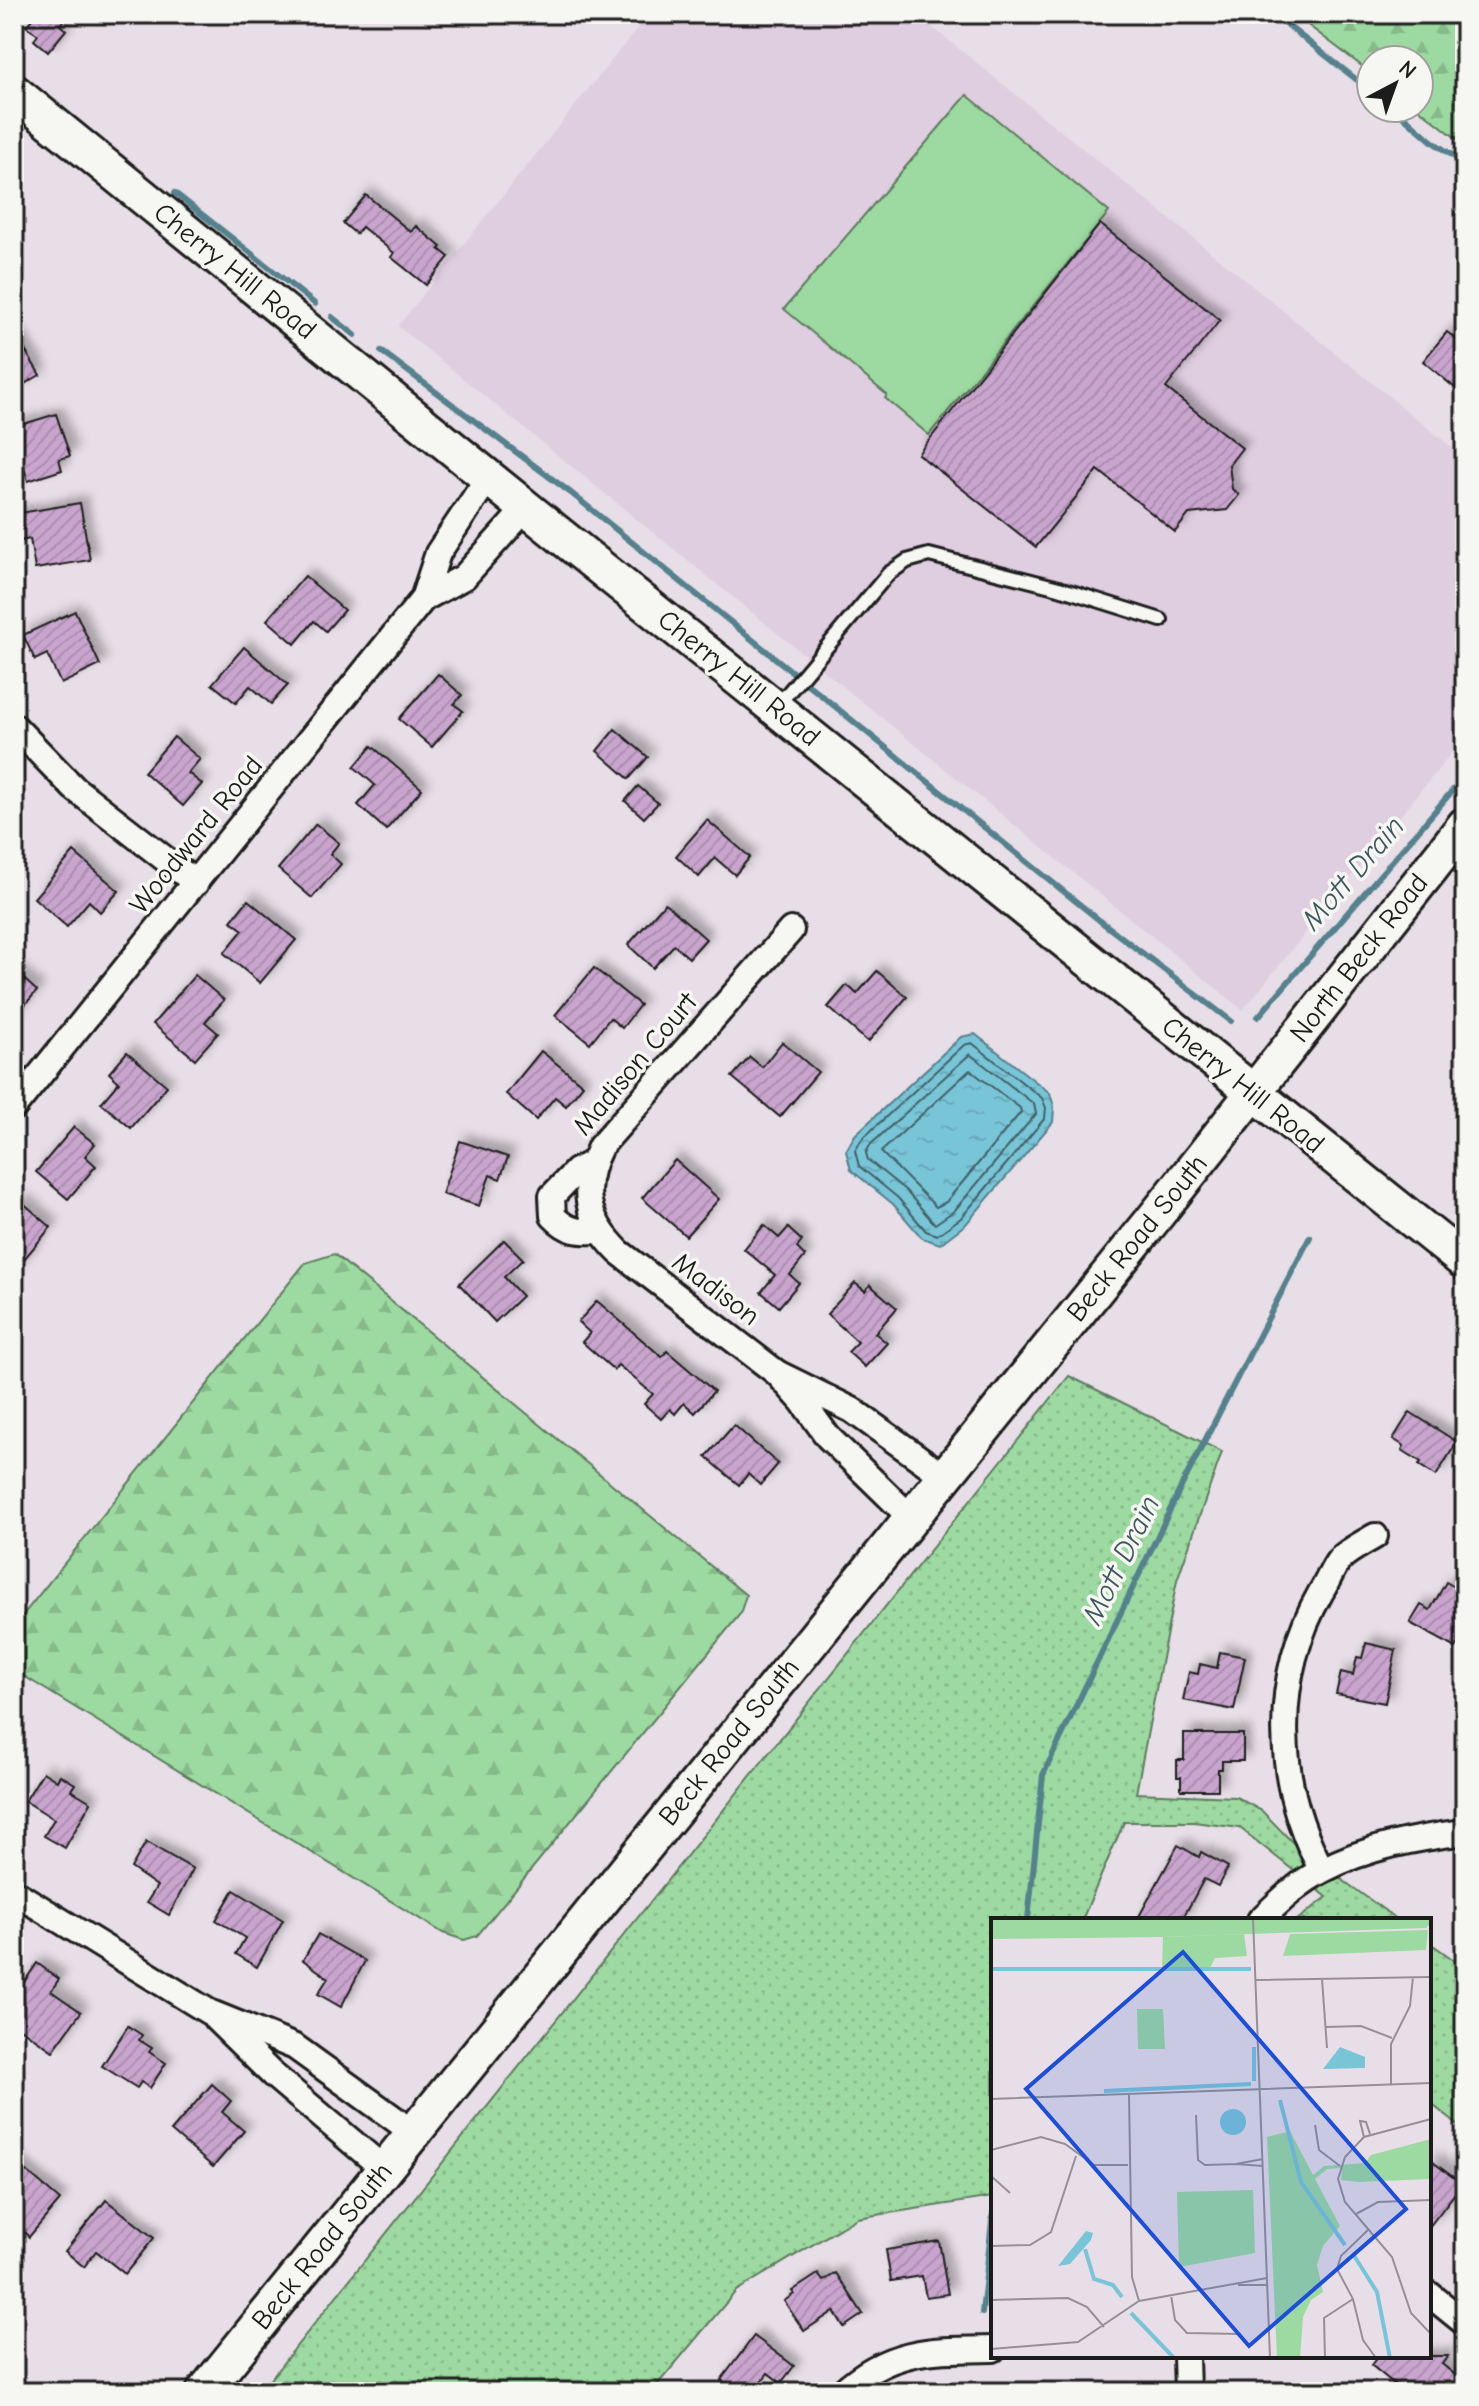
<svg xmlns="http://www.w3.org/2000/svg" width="1479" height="2406" font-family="'Comic Neue',sans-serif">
  <defs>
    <pattern id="grass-dots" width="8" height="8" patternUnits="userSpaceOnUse" patternTransform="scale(2)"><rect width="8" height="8" fill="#9ddaa1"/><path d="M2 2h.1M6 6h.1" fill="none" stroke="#87ba8a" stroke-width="1.8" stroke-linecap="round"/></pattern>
    <pattern id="forest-firs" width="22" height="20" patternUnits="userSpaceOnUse" patternTransform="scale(2)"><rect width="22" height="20" fill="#9ddaa1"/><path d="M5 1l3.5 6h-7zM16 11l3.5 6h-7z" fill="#87ba8a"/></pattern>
    <pattern id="water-ripples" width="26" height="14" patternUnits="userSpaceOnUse" patternTransform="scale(2)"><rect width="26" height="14" fill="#79c5d8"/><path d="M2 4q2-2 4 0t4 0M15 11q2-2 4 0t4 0" fill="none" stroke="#68a9b9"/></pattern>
    <pattern id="building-hatch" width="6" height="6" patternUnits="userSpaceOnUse" patternTransform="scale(2)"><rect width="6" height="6" fill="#c9a5ce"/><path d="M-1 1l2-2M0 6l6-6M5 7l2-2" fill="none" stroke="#ac8db0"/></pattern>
    <filter id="shadow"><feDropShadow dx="7" dy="-7" stdDeviation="4" flood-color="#0004"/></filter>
  </defs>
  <rect width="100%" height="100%" fill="#e8dee7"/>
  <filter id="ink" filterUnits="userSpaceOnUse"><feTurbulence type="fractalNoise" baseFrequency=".0125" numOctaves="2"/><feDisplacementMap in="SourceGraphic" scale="16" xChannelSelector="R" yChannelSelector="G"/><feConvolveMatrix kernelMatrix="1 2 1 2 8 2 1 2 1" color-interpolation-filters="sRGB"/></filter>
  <g filter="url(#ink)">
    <path fill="#dfcde0" d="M 649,14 L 916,14 L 1465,458 L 1465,736 L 1243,1010 L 398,326 Z"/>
    <g fill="url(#grass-dots)" stroke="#5c7b5e" stroke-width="2">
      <path d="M 1069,1376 L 1222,1452 L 1177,1580 L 1136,1793 L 1236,1797 L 1262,1811 L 1298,1848 L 1398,1920 L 1297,1920 L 1327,1897 L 1240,1828 L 1194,1822 L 1124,1822 L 1082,1920 L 993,1920 L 993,2197 L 857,2218 L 736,2291 L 657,2385 L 655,2392 L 260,2392 Z"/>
      <path d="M 1429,1942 L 1465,1968 L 1465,2131 L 1429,2102 Z"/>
    </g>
    <g fill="url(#forest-firs)" stroke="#5c7b5e" stroke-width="2">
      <path d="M 1297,14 L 1465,14 L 1465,145 L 1418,108 L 1419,60 L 1371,60 L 1371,73 L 1300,19 Z"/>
      <path d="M 334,1254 L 746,1595 L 740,1614 L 477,1936 L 464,1940 L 443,1933 L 14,1670 L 14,1626 L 305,1263 Z"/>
    </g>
    <path fill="#9ddaa1" stroke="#5c7b5e" stroke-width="2" d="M 967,95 L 1109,212 L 929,435 L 885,398 L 887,395 L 784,309 Z"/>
    <path fill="url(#water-ripples)" stroke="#54818d" stroke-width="2" d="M 975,1034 L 1050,1093 L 1054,1107 L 1053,1122 L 966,1224 L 940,1244 L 922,1238 L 893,1204 L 851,1170 L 846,1151 L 855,1135 L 961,1037 Z"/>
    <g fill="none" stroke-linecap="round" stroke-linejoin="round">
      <g stroke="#416067" stroke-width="2">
        <path d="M 972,1043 L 1042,1098 L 1046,1108 L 1045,1118 L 961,1218 L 937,1235 L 926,1231 L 898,1198 L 859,1166 L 855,1151 L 862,1139 L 964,1045 Z"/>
        <path d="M 970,1054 L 1034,1104 L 1036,1114 L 954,1211 L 935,1224 L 905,1190 L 868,1160 L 866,1153 L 870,1145 Z"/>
        <path d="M 970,1070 L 1020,1108 L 1021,1112 L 946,1202 L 936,1207 L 881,1152 Z"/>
      </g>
      <g stroke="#54818d" stroke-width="6">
        <path d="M 1273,14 L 1371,91"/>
        <path d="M 1394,108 L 1433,142 L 1465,164"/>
        <path d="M 175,193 L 315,304"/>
        <path d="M 332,317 L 355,335"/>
        <path d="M 381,351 L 571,493 L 1099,920 L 1231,1021"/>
        <path d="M 1258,1017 L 1465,776"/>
        <path d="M 1028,1920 L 1043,1775 L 1183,1483 L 1310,1237"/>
        <path d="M 982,2313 L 993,2212"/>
      </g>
    </g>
    <g fill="url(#building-hatch)" stroke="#1c1c1c" stroke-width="2" filter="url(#shadow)">
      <path d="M 36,14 L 69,14 L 60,25 L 66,30 L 48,52 L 34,40 L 38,35 L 26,26 Z"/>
      <path d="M 366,195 L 411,232 L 416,226 L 441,247 L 439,249 L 449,257 L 426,285 L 391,257 L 394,253 L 362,227 L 356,234 L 343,223 Z"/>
      <path d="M 1100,224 L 1220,320 L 1166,388 L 1242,448 L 1229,465 L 1232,489 L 1239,495 L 1227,510 L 1189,514 L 1175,532 L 1098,470 L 1036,547 L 918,454 Z"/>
      <path d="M 14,332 L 40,375 L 14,390 Z"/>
      <path d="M 1447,332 L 1465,346 L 1465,375 L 1455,388 L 1423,361 Z"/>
      <path d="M 56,414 L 70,456 L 59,459 L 62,470 L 28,481 L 19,452 L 14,453 L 14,427 Z"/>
      <path d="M 80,503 L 90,560 L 35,569 L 30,539 L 16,542 L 14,514 Z"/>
      <path d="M 305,576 L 344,610 L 326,631 L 314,621 L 295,644 L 267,620 Z"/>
      <path d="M 75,611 L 100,665 L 61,684 L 47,654 L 35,660 L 23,635 Z"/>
      <path d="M 244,647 L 288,685 L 271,704 L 250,686 L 236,703 L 212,684 Z"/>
      <path d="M 438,674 L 462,695 L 454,704 L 463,711 L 432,747 L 399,719 Z"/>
      <path d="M 615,729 L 648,757 L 629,779 L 597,751 Z"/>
      <path d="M 174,737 L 200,759 L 188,773 L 202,784 L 183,806 L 144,772 Z"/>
      <path d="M 372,746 L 422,789 L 386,830 L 358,805 L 375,785 L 354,767 Z"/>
      <path d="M 638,786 L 658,803 L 644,818 L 625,801 Z"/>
      <path d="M 707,820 L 750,857 L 735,875 L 715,858 L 699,877 L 676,856 Z"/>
      <path d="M 316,824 L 339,843 L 330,854 L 341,864 L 312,898 L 278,869 Z"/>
      <path d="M 74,852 L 119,891 L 100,912 L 89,901 L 67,927 L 34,898 Z"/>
      <path d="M 248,900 L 296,940 L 260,983 L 224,953 L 243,930 L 231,921 Z"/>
      <path d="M 665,903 L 706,939 L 689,958 L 674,945 L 653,968 L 628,945 Z"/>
      <path d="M 594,968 L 640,1005 L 622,1028 L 610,1018 L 590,1043 L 555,1015 Z"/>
      <path d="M 14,970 L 37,991 L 14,1017 Z"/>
      <path d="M 877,971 L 907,997 L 868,1042 L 828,1007 L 847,985 L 857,994 Z"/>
      <path d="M 195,975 L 224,1000 L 205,1022 L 218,1033 L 195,1059 L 153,1024 Z"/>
      <path d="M 782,1042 L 818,1072 L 780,1117 L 732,1077 L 750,1057 L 762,1067 Z"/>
      <path d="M 541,1051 L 583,1085 L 566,1106 L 555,1097 L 536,1120 L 506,1094 Z"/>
      <path d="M 127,1052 L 167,1086 L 131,1128 L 101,1103 L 119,1082 L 109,1073 Z"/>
      <path d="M 74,1127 L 95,1144 L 85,1156 L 96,1166 L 68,1199 L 36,1172 Z"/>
      <path d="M 460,1141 L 508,1157 L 500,1179 L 490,1175 L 479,1206 L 442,1194 Z"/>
      <path d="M 675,1160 L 719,1199 L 686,1236 L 642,1198 Z"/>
      <path d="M 22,1202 L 51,1227 L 14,1271 L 14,1212 Z"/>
      <path d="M 764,1225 L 779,1238 L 788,1228 L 802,1241 L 797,1248 L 805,1256 L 790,1275 L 799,1283 L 779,1307 L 761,1292 L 775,1275 L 744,1249 Z"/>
      <path d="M 504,1240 L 523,1259 L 504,1277 L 522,1296 L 495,1322 L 459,1284 Z"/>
      <path d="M 855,1283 L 865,1291 L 870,1285 L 897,1308 L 875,1333 L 887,1343 L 865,1367 L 848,1352 L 858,1342 L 827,1314 Z"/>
      <path d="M 597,1301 L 662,1357 L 667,1351 L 714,1391 L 695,1413 L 684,1403 L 675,1414 L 670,1409 L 661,1419 L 644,1404 L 653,1394 L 618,1365 L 614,1370 L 582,1342 L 590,1333 L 578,1322 Z"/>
      <path d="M 1410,1412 L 1457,1442 L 1436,1476 L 1419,1465 L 1421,1462 L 1402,1450 L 1404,1446 L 1393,1439 Z"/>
      <path d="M 734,1425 L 778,1464 L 760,1485 L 748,1474 L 739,1485 L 706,1457 Z"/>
      <path d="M 1446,1582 L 1465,1593 L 1465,1632 L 1456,1648 L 1410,1623 L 1421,1605 L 1430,1610 Z"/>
      <path d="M 1366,1643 L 1396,1650 L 1385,1703 L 1336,1694 L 1341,1672 L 1353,1675 L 1357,1657 L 1362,1658 Z"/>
      <path d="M 1220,1652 L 1245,1657 L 1234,1710 L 1183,1700 L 1189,1672 L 1198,1674 L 1200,1664 L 1217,1668 Z"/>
      <path d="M 1184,1734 L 1243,1734 L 1243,1761 L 1222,1761 L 1222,1769 L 1218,1769 L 1218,1790 L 1181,1790 L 1181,1777 L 1177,1777 L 1177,1760 L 1184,1760 Z"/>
      <path d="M 43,1772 L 57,1781 L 60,1775 L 75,1784 L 71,1790 L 91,1802 L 65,1848 L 44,1836 L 54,1819 L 25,1801 Z"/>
      <path d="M 146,1842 L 193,1869 L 169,1915 L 147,1902 L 157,1886 L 131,1868 Z"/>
      <path d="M 1178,1845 L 1199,1857 L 1201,1852 L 1228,1867 L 1218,1886 L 1204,1879 L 1182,1920 L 1137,1920 Z"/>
      <path d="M 234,1890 L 283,1920 L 257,1967 L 236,1954 L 245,1938 L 216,1920 Z"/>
      <path d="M 318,1934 L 365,1961 L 341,2007 L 318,1994 L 328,1978 L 303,1960 Z"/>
      <path d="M 37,1963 L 59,1979 L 51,1991 L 81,2012 L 53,2051 L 14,2024 L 14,1997 Z"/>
      <path d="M 128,2026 L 142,2035 L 139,2040 L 152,2048 L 149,2052 L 166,2063 L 150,2088 L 141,2082 L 137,2088 L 102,2066 Z"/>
      <path d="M 212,2084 L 231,2101 L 222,2112 L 244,2131 L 213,2167 L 171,2131 Z"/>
      <path d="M 1429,2159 L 1462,2184 L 1429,2227 Z"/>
      <path d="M 14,2161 L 60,2200 L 29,2237 L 14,2223 Z"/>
      <path d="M 106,2200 L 154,2238 L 125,2274 L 96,2251 L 84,2267 L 65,2251 Z"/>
      <path d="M 939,2241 L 948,2294 L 926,2297 L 922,2276 L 891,2281 L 886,2250 Z"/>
      <path d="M 836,2273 L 863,2314 L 844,2327 L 834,2311 L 804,2331 L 784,2301 L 794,2294 L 792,2291 L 818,2274 L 823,2281 Z"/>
      <path d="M 754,2336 L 794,2366 L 781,2383 L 768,2373 L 753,2392 L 738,2392 L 721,2380 Z"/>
      <path d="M 1378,2356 L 1448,2356 L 1442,2364 L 1465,2383 L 1465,2392 L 1404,2392 L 1371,2365 Z"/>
    </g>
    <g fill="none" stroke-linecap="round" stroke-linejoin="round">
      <g stroke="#1c1c1c" stroke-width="18">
        <path id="service" d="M 778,705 L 888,574 L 907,561 L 929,555 L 1059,588 L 1161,620"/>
      </g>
      <g stroke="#1c1c1c" stroke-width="30">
        <g id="minor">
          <path d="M 423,599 L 464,577 L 526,508"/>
          <path d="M 14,726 L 74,788 L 196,883"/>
          <path d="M 14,1107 L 423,599 L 438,553 L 488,478"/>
          <path d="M 592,1163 L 576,1171 L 552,1196 L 553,1216 C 568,1232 579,1232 600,1231"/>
          <path d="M 777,1373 L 619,1252 C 586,1219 579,1189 600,1147 L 791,930"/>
          <path d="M 910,1517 L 828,1437 L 802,1401 L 777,1373 L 852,1410 L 944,1476"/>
          <path d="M 1322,1870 C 1275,1784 1271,1679 1321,1592 C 1327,1583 1332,1569 1339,1560 C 1348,1550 1364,1543 1375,1536"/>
          <path d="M 14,1892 L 209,2012 L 295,2047 L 414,2133"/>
          <path d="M 1260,1920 C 1279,1902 1299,1882 1323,1870 C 1366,1847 1417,1838 1465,1832"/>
          <path d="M 216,2019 L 272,2074 L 384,2169"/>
          <path d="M 1429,2294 L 1465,2323"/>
          <path d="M 1186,2356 L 1187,2392"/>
          <path d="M 842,2392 C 890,2348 932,2350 993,2349"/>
        </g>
      </g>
      <g stroke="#1c1c1c" stroke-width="40">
        <g id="secondary">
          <path d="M 14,92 L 526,508 L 1465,1262"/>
          <path d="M 204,2392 L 1155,1217 L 1465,825"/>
        </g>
      </g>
      <use href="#service" stroke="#f6f6f2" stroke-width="12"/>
      <use href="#minor" stroke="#f6f6f2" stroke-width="24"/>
      <use href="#secondary" stroke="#f6f6f2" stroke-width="34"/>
    </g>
  </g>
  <g text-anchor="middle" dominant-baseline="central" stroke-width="7" stroke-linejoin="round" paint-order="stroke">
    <g font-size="28" fill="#1c1c1c" stroke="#f6f6f2">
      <text transform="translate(235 271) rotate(39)">Cherry Hill Road</text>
      <text transform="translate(739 678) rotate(39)">Cherry Hill Road</text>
      <text transform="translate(196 835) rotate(-51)">Woodward Road</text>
      <text transform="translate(1359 958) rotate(-52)">North Beck Road</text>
      <text transform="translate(635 1064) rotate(-50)">Madison Court</text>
      <text transform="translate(1243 1085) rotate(39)">Cherry Hill Road</text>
      <text transform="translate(1137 1238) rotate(-51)">Beck Road South</text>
      <text transform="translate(716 1289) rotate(37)">Madison</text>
      <text transform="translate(729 1742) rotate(-51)">Beck Road South</text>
      <text transform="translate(322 2246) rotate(-51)">Beck Road South</text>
    </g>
    <g font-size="30" font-style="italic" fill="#3d575e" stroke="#f6f6f2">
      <text transform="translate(1353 873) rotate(-49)">Mott Drain</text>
      <text transform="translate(1121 1560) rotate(-64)">Mott Drain</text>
    </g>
  </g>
  <g transform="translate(991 1918)">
    <rect width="440" height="440" fill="#e8dee7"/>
    <path d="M 0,0 L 440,0 L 440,5 L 435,10 L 172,19 L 0,21 ZM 299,213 L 322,257 L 333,248 L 374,245 L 380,237 L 440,221 L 440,261 L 367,264 L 350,262 L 351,250 L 336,251 L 324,261 L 349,308 L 332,328 L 326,347 L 332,374 L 320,382 L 312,399 L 309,440 L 286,440 L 276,219 Z" fill="#9ddaa1"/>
    <path d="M 437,12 L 435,32 L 292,38 L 299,16 ZM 253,16 L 256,38 L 224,40 L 219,50 L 171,51 L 172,19 ZM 262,272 L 264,335 L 188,349 L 186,274 Z" fill="#9ddaa1"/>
    <path d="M 172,91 L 174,131 L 147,131 L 146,91 Z" fill="#9ddaa1"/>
    <path d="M 349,129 L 374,139 L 374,150 L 332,151 ZM229 204a13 13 0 1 1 26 0a13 13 0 1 1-26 0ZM 95,313 L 102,315 L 100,322 L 79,346 L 67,348 Z" fill="#79c5d8"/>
    <path fill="none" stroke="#79c5d8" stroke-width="4" d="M 0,51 L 260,51M 263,129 L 263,163M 113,173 L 260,166M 289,182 L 310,264 L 354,327M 94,331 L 103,361 L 122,367 L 131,379M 362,336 L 386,374 L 399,440M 140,395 L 183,440"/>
    <path fill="none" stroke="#969096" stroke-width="2" d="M 262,0 L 279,440M 331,61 L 336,130M 265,62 L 439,59M 335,109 L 370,108 L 401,120M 400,167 L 400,126 L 419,88 L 422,59M 138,177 L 141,359 L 148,383M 0,181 L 440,165M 205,197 L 207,242 L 214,247 L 245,246M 440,201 L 373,219 L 354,239 L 347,261 L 354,284 L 401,339 L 420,395 L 440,416M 324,207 L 328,232 L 349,248M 373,219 L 369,203 L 375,204 L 379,216M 0,232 L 50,219 L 74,226 L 103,247 L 137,247M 272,241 L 245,246 L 272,248M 0,258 L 19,275M 365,296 L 387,284 L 440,282M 378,311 L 350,338 L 346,351 L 362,381 L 372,422 L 385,440M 0,328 L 39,327 L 60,314 L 85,238M 247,367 L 277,367M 180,377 L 184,402 L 196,415 L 250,416M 0,382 L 77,380 L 96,389 L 113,409M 0,431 L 87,424 L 148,383 L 276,360M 334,440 L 333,400 L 362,381"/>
    <path fill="#1d4ed8" fill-opacity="0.15" stroke="#1d4ed8" stroke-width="4" d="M 192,34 L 415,291 L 258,428 L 35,171 Z"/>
    <rect width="440" height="440" fill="none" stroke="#1c1c1c" stroke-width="4"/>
  </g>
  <rect width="1479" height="2406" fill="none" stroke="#f6f6f2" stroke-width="48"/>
  <rect x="24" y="24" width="1431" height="2358" fill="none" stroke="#1c1c1c" stroke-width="3" filter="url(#ink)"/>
  <g transform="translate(1395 84) rotate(41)"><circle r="38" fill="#f6f6f2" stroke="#9f9f9c" stroke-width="2"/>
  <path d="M0-6L14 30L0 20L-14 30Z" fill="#1c1c1c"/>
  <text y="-12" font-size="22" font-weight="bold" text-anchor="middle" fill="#1c1c1c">N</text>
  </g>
</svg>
